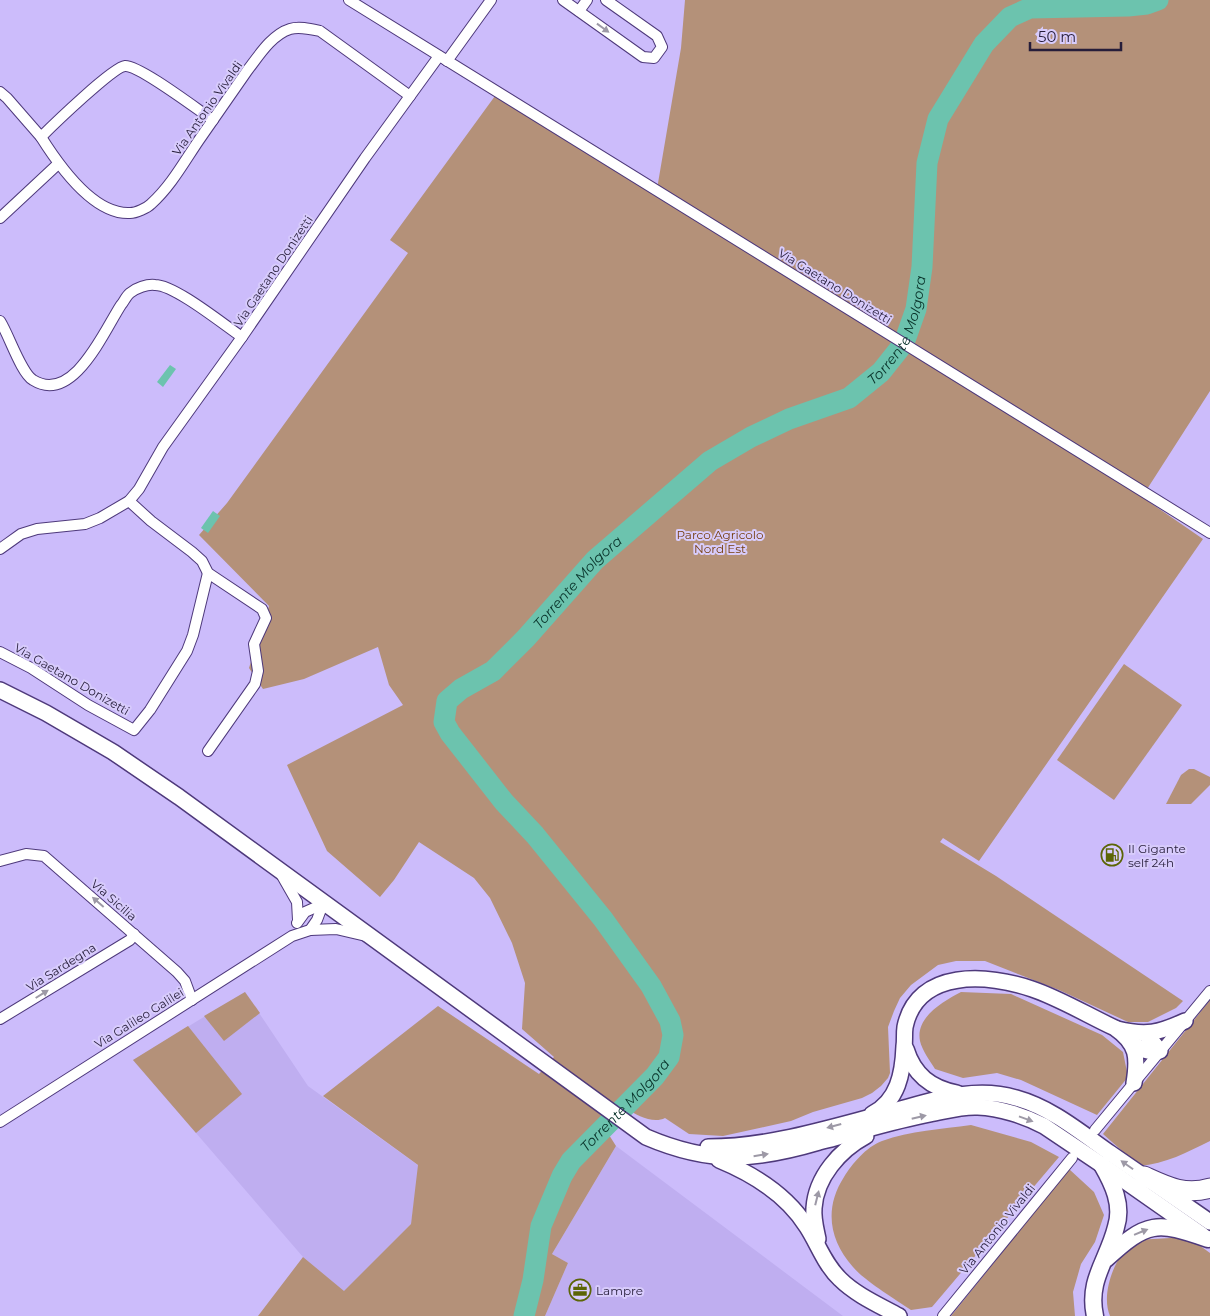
<svg xmlns="http://www.w3.org/2000/svg" width="1210" height="1316" font-family="Montserrat,sans-serif">
  <rect width="100%" height="100%" fill="#ccbcfb"/>
  <g fill="#bfaef0">
    <path d="M 245,992 L 308,1086 L 419,1166 L 411,1224 L 344,1292 L 303,1257 L 133,1060 Z"/>
    <path d="M 616,1146 L 843,1316 L 545,1316 L 568,1263 L 552,1254 Z"/>
  </g>
  <g fill="#b49179">
    <path d="M 685,0 L 1210,0 L 1210,391 L 1142,497 L 1203,539 L 979,861 L 943,838 L 940,842 L 996,876 L 1183,1001 L 1176,1008 L 1148,1022 L 1128,1022 L 1059,990 L 985,961 L 956,961 L 938,965 L 911,985 L 900,998 L 894,1011 L 888,1027 L 890,1073 L 888,1078 L 881,1086 L 872,1093 L 862,1098 L 813,1112 L 791,1121 L 723,1136 L 689,1134 L 665,1118 C 654,1124 636,1116 627,1108 L 607,1122 L 604,1127 L 616,1146 L 552,1254 L 568,1263 L 545,1316 L 258,1316 L 303,1257 L 344,1291 L 411,1224 L 418,1165 L 323,1096 L 438,1006 L 539,1074 L 554,1057 L 522,1029 L 525,983 L 512,943 L 490,898 L 474,878 L 419,842 L 394,880 L 380,897 L 327,851 L 287,765 L 403,705 L 389,685 L 378,647 L 304,679 L 263,689 L 249,668 L 269,606 L 199,535 L 227,503 L 408,253 L 390,240 L 495,96 L 657,189 L 681,48 Z"/>
    <path d="M 1124,664 L 1182,705 L 1114,800 L 1057,760 Z"/>
    <path d="M 1189,769 L 1194,769 L 1210,777 L 1210,785 L 1191,804 L 1166,804 L 1181,775 Z"/>
    <path d="M 245,992 L 260,1013 L 224,1041 L 204,1016 Z"/>
    <path d="M 961,992 L 1011,994 L 1102,1035 L 1123,1052 L 1128,1077 L 1097,1115 L 1021,1080 L 997,1073 L 963,1078 L 935,1069 C 930,1061 922,1050 920,1041 C 915,1017 944,1001 961,992 Z"/>
    <path d="M 1210,1000 L 1210,1141 C 1187,1152 1166,1164 1139,1166 L 1103,1134 Z"/>
    <path d="M 188,1026 L 242,1094 L 196,1133 L 133,1060 Z"/>
    <path d="M 971,1125 L 1031,1142 L 1059,1157 L 932,1307 L 911,1310 C 895,1299 866,1282 853,1267 C 829,1240 824,1208 844,1177 C 852,1164 866,1147 882,1141 C 910,1131 942,1129 971,1125 Z"/>
    <path d="M 1069,1169 L 1094,1192 L 1104,1215 L 1095,1242 L 1081,1264 L 1073,1292 L 1075,1316 L 951,1316 Z"/>
    <path d="M 1188,1237 L 1210,1253 L 1210,1316 L 1110,1316 C 1103,1300 1109,1277 1117,1262 C 1122,1254 1130,1247 1136,1240 Z"/>
  </g>
  <g fill="#6cc3ae">
    <path d="M 170,365 L 176,369 L 163,387 L 157,382 Z"/>
    <path d="M 213,511 L 220,516 L 208,533 L 201,528 Z"/>
  </g>
  <g fill="none" stroke-linecap="round" stroke-linejoin="round">
    <path stroke="#6cc3ae" stroke-width="21" id="s1" d="M 524,1316 L 533,1280 L 541,1226 L 562,1176 L 571,1161 L 655,1076 L 669,1057 L 673,1035 L 670,1021 L 651,986 L 603,919 L 535,835 L 504,802 L 450,733 L 444,722 L 447,701 L 461,689 L 493,671 L 526,638 L 595,560 L 710,461 L 751,437 L 789,419 L 849,398 L 881,372 L 904,343 L 916,309 L 922,267 L 927,163 L 938,119 L 984,44 L 1010,17 L 1030,8 L 1128,6 L 1147,4 L 1158,0"/>
    <g stroke="#4e397b" stroke-width="12">
      <g id="street">
        <path d="M 349,0 L 1210,533"/>
        <path d="M 563,0 L 643,57 L 654,58 L 662,47 L 657,36 L 606,0"/>
        <path d="M 579,11 L 587,0"/>
        <path d="M 447,61 L 491,0"/>
        <path d="M 0,92 L 7,98 L 41,137 C 53,125 113,67 125,66 C 139,65 198,110 213,120"/>
        <path d="M 41,137 C 58,164 93,215 130,213 C 136,213 147,208 151,204 C 171,186 184,162 199,140 C 215,117 231,94 247,71 C 258,57 271,35 290,29 C 299,26 311,29 320,31 L 410,96"/>
        <path d="M 0,218 L 58,164"/>
        <path d="M 0,321 C 9,335 21,373 33,380 C 73,405 104,331 121,305 C 124,302 126,296 130,293 C 136,288 147,284 155,285 C 175,285 224,325 242,337"/>
        <path d="M 129,501 L 151,521 L 192,552 L 202,561 L 208,573 L 262,609 L 266,618 L 254,644 L 258,671 L 255,684 L 208,751"/>
        <path d="M 0,549 L 21,534 L 37,529 L 85,524 L 100,518 L 129,501 L 139,489 L 163,447 L 242,337 L 365,158 L 439,56"/>
        <path d="M 0,652 L 31,668 L 88,705 L 134,730 L 150,710 L 187,651 L 193,635 L 208,573"/>
        <path d="M 0,861 L 26,854 L 44,856 L 177,972 L 185,981 L 192,1000"/>
        <path d="M 281,874 L 297,902 L 298,920"/>
        <path d="M 297,923 L 305,912 L 323,904"/>
        <path d="M 310,930 L 336,929 L 366,936"/>
        <path d="M 0,1019 L 130,940 L 134,934"/>
        <path d="M 0,1122 L 292,936 L 310,930 L 317,920 L 323,904"/>
        <path d="M 1095,1130 L 1210,991"/>
        <path d="M 943,1316 L 1072,1158"/>
      </g>
    </g>
    <g stroke="#4e397b" stroke-width="18">
      <g id="secondary">
        <path d="M 0,690 L 46,713 L 113,752 L 179,797 L 646,1137 C 674,1149 702,1157 733,1157 C 762,1157 792,1150 819,1142 C 856,1133 893,1121 930,1114 C 946,1111 962,1106 978,1107 C 1000,1108 1025,1116 1044,1126 L 1102,1165 L 1202,1235"/>
        <path d="M 1117,1029 C 1146,1036 1159,1033 1185,1021"/>
        <path d="M 1130,1042 C 1141,1049 1148,1054 1160,1051 L 1146,1034"/>
        <path d="M 906,1049 C 914,1075 931,1088 957,1093"/>
        <path d="M 872,1114 C 898,1101 903,1073 904,1046 C 905,1040 904,1034 905,1027 C 917,968 989,974 1032,989 C 1059,998 1089,1016 1115,1028 C 1138,1044 1138,1058 1134,1083"/>
        <path d="M 708,1147 C 769,1147 828,1128 886,1113 C 929,1102 972,1085 1016,1098 C 1052,1108 1080,1132 1110,1153 C 1143,1176 1177,1199 1210,1222"/>
        <path d="M 719,1160 C 753,1174 787,1195 807,1227 C 818,1244 825,1265 840,1279 C 856,1295 879,1305 899,1316"/>
        <path d="M 818,1239 C 816,1229 813,1219 814,1208 C 816,1177 840,1150 866,1136"/>
      </g>
    </g>
    <g stroke="#4e397b" stroke-width="19">
      <g id="primary">
        <path d="M 1106,1259 C 1147,1221 1157,1221 1208,1239"/>
        <path d="M 1095,1316 C 1087,1280 1108,1260 1116,1227 C 1123,1205 1113,1184 1102,1165"/>
      </g>
    </g>
    <g stroke="#4e397b" stroke-width="21">
      <path id="highway" d="M 1144,1176 C 1166,1186 1185,1196 1210,1188"/>
    </g>
    <use href="#street" stroke="#fff" stroke-width="10"/>
    <use href="#secondary" stroke="#fff" stroke-width="15"/>
    <use href="#primary" stroke="#fff" stroke-width="16"/>
    <use href="#highway" stroke="#fff" stroke-width="19"/>
  </g>
  <defs><path id="oneway-solid" d="M-6-.8H1V-3.2L6.5 0L1 3.2V.8H-6Z" transform="scale(1.25)"/></defs>
  <g fill="#9d99a6">
    <use href="#oneway-solid" transform="translate(603 28) rotate(36)"/>
    <use href="#oneway-solid" transform="translate(98 902) rotate(-139)"/>
    <use href="#oneway-solid" transform="translate(42 994) rotate(-32)"/>
    <use href="#oneway-solid" transform="translate(919 1117) rotate(-13)"/>
    <use href="#oneway-solid" transform="translate(1026 1119) rotate(20)"/>
    <use href="#oneway-solid" transform="translate(834 1126) rotate(165)"/>
    <use href="#oneway-solid" transform="translate(761 1155) rotate(-9)"/>
    <use href="#oneway-solid" transform="translate(1127 1165) rotate(-145)"/>
    <use href="#oneway-solid" transform="translate(817 1198) rotate(-76)"/>
    <use href="#oneway-solid" transform="translate(1141 1232) rotate(-22)"/>
  </g>
  <defs>
    <g id="fuel-ring" transform="scale(1.125)"><circle r="9.5" fill="#d8ccfc" stroke="#5c6506" stroke-width="1.5"/><path d="M-5.5-6h7V0h2V4h1.3V-2.5L3-4.5l.8-.8L6-3V5H2.5V1h-1V6h-7ZM-4.2-4.7v3.2H.2V-4.7Z" fill="#5c6506"/></g>
    <g id="office-ring" transform="scale(1.125)"><circle r="9.5" fill="#d8ccfc" stroke="#5c6506" stroke-width="1.5"/><path d="M-6-3h4V-5.5h4V-3h4V5H-6ZM-1-4.5V-3h2v-1.5ZM-6 0V1H6V0Z" fill="#5c6506"/></g>
  </defs>
  <g fill-rule="evenodd">
    <use href="#fuel-ring" x="1112" y="855"/>
    <use href="#office-ring" x="580" y="1290"/>
  </g>
  <g text-anchor="middle" dominant-baseline="central" stroke-width="4" stroke-linejoin="round" paint-order="stroke">
    <g font-size="12" fill="#261d3a" stroke="#d8ccfc">
      <text transform="translate(207 108) rotate(-55)">Via Antonio Vivaldi</text>
      <text transform="translate(273 271) rotate(-56)">Via Gaetano Donizetti</text>
      <text transform="translate(835 286) rotate(32)">Via Gaetano Donizetti</text>
      <text transform="translate(72 679) rotate(30)">Via Gaetano Donizetti</text>
      <text transform="translate(114 900) rotate(41)">Via Sicilia</text>
      <text transform="translate(61 967) rotate(-32)">Via Sardegna</text>
      <text transform="translate(139 1018) rotate(-32)">Via Galileo Galilei</text>
      <text transform="translate(997 1229) rotate(-51)">Via Antonio Vivaldi</text>
    </g>
    <g font-size="12" fill="#743d0c" stroke="#d8ccfc">
      <text x="720" y="534">Parco Agricolo<tspan x="720" dy="14">Nord Est</tspan></text>
    </g>
    <g font-size="12" fill="#261d3a" stroke="#d8ccfc" text-anchor="start">
      <text x="1128" y="848">Il Gigante<tspan x="1128" dy="14">self 24h</tspan></text>
      <text x="596" y="1290">Lampre</text>
    </g>
    <g font-size="14" font-style="italic" fill="#09342b" stroke="#d8ccfc">
      <text stroke="none"><textPath href="#s1" startOffset="1338">Torrente Molgora</textPath></text>
      <text stroke="none"><textPath href="#s1" startOffset="918">Torrente Molgora</textPath></text>
      <text stroke="none"><textPath href="#s1" startOffset="241">Torrente Molgora</textPath></text>
    </g>
  </g>
  <path d="M1030 42v8h91v-8" fill="none" stroke="#261d3a" stroke-width="2.5"/>
  <text x="1038" y="42" font-size="15" fill="#261d3a" stroke="#d8ccfc" stroke-width="4" paint-order="stroke">50 m</text>
</svg>
